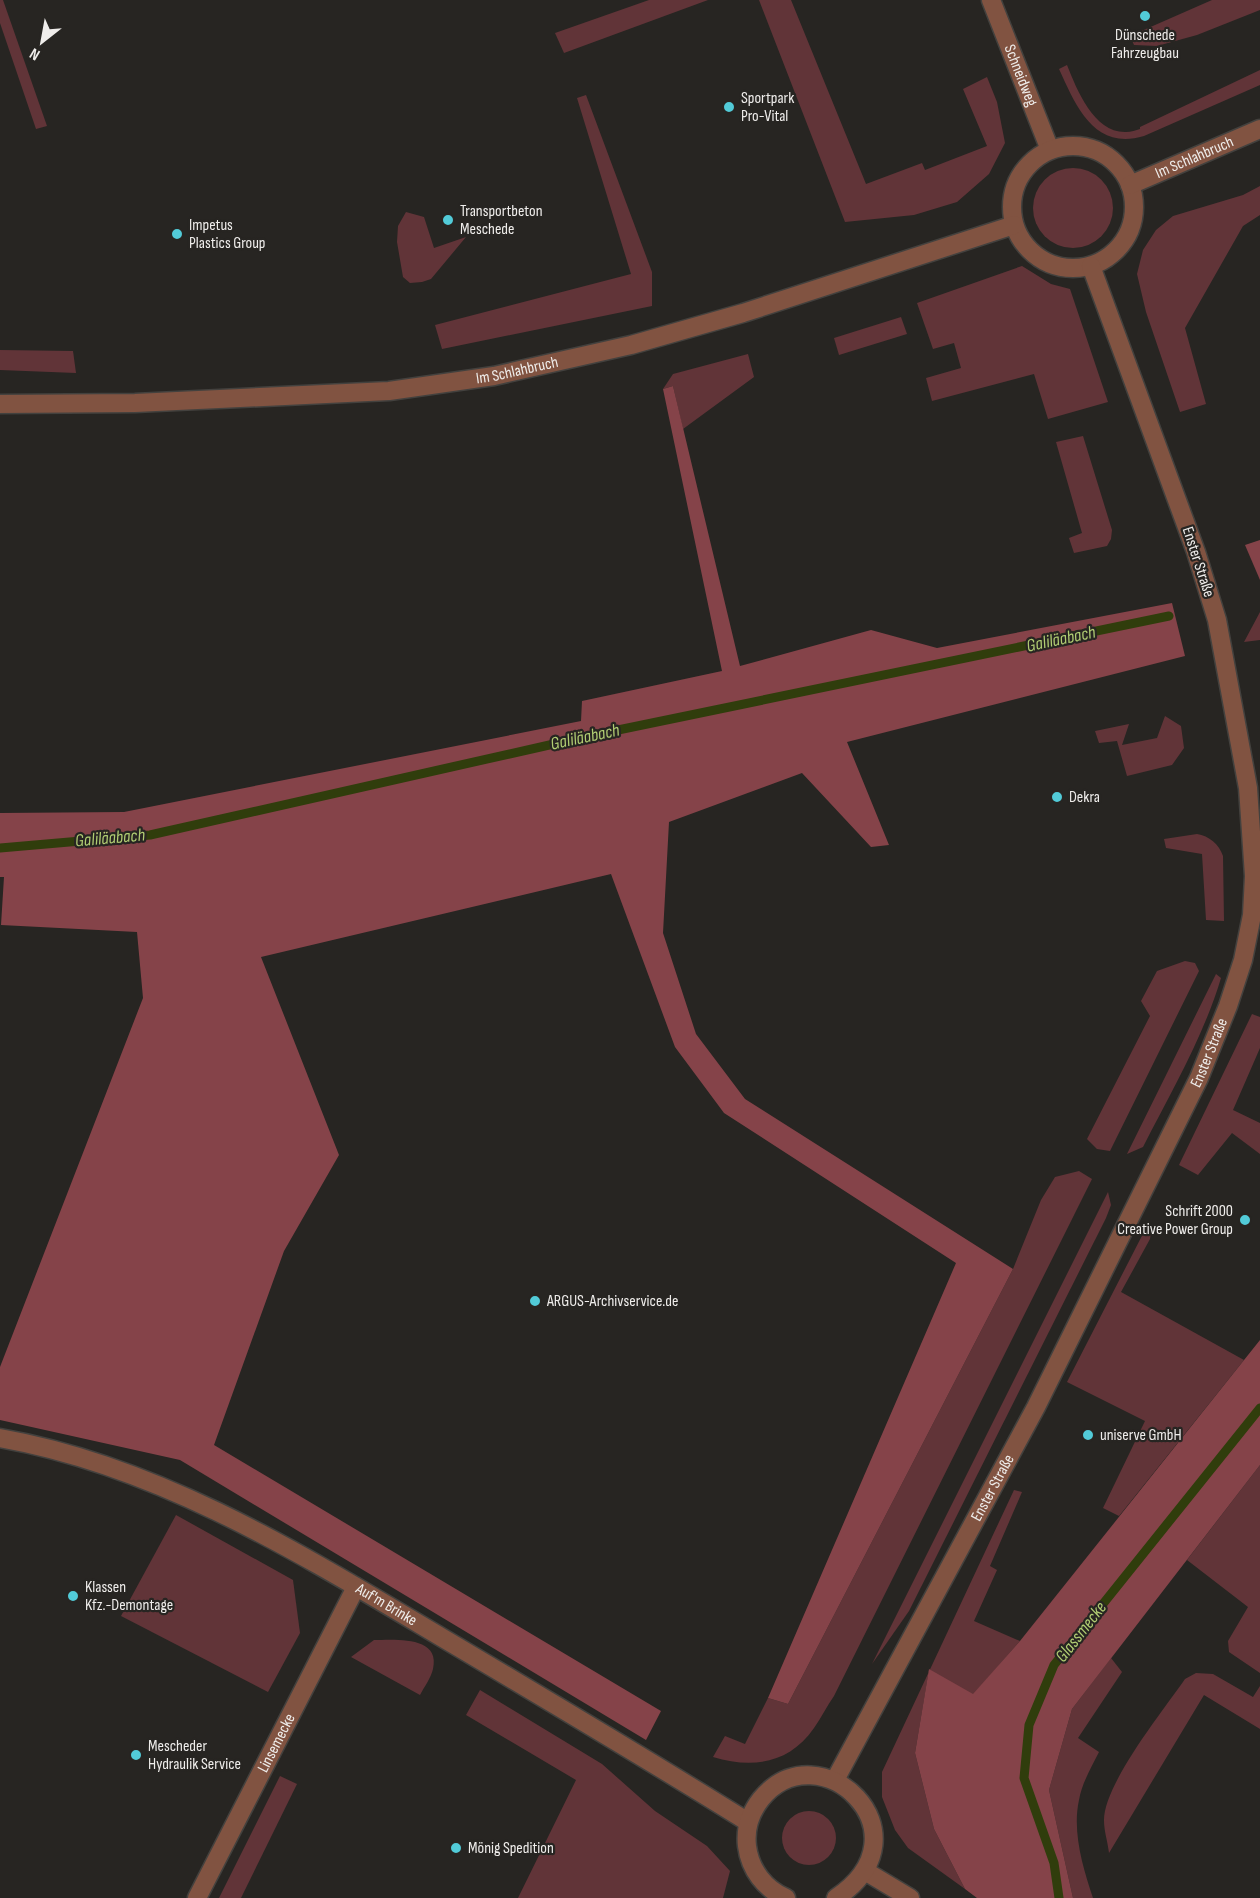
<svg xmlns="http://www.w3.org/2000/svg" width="1260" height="1898" font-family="'Sofia Sans Condensed',sans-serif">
  <rect width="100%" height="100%" fill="#272522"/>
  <g fill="#613438">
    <path d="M 0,0 L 3,0 L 47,126 L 36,129 L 0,23 Z"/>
    <path d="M 649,0 L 708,0 L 564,53 L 555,33 Z"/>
    <path d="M 759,0 L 791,0 L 866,184 L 922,163 L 925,170 L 987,146 L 963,89 L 987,77 L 997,102 L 1005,143 L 989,174 L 957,202 L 914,215 L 845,222 Z"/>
    <path d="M 1212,0 L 1260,0 L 1260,10 L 1197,35 L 1157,46 L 1134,45 L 1130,36 Z"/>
    <path d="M 1067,65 C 1077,90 1094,133 1126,132 C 1131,132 1136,130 1140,129 L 1140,127 L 1260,70 L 1260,85 L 1144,136 C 1094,151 1076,106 1059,69 Z"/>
    <path d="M 586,95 L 652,272 L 652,306 L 442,349 L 435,325 L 631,274 L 577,98 Z"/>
    <circle cx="1073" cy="208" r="40"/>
    <path d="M 1260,186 L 1260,215 L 1243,226 L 1185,328 L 1206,404 L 1180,412 L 1146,312 L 1137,274 L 1143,250 L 1156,230 L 1173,216 L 1243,195 Z"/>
    <path d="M 406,212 L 424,217 L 434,248 L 466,237 L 431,279 L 422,282 L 410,283 L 403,277 L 397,242 L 398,226 Z"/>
    <path d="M 1022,266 L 1051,284 L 1070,289 L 1108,402 L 1048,419 L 1034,374 L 932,401 L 926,378 L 961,368 L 954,343 L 933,349 L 917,303 Z"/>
    <path d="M 901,317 L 907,334 L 839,355 L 834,338 Z"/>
    <path d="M 0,350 L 73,351 L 76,373 L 0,370 Z"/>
    <path d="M 748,354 L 754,377 L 683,429 L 673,386 L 663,389 L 673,374 Z"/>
    <path d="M 1083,436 L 1112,530 L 1111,539 L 1107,546 L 1074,553 L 1069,538 L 1082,533 L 1056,442 Z"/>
    <path d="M 1260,612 L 1260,640 L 1244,642 Z"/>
    <path d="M 1165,716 L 1181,726 L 1184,748 L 1172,765 L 1127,776 L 1117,741 L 1099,743 L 1095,731 L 1129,724 L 1122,745 L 1157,738 Z"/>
    <path d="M 1197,834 C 1209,836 1219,844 1223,856 L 1224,921 L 1206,920 L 1202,854 L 1166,848 L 1164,839 Z"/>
    <path d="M 1185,961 L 1195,963 L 1199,971 L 1110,1151 L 1097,1149 L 1087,1139 L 1150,1016 L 1141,1001 L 1157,971 Z"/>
    <path d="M 1216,974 L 1221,978 C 1203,1038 1171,1092 1143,1147 L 1127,1154 Z"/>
    <path d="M 1252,1014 L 1260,1017 L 1260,1048 L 1233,1110 L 1260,1123 L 1260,1154 L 1232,1133 L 1198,1175 L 1179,1165 Z"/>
    <path d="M 1079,1171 L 1092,1179 L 834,1696 C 827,1706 821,1718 814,1728 C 789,1764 752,1769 713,1757 L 725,1736 L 745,1744 L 768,1698 L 788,1704 L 1013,1269 L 1041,1200 L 1055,1177 Z"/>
    <path d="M 1108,1192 L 1111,1205 L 1106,1218 L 909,1611 L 872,1664 Z"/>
    <path d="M 1148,1224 L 1151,1232 L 1150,1239 L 1121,1292 L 1244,1360 L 1119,1516 L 1103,1508 L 1145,1421 L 1067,1382 Z"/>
    <path d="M 1260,1465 L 1260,1673 L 1229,1652 L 1228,1641 L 1248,1607 L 1187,1560 Z"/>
    <path d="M 1014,1490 L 1022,1492 L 990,1566 L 997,1570 L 974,1621 L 1020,1641 L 973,1695 L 929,1670 L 915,1753 L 934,1829 L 965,1889 L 908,1848 L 895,1830 L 882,1797 L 882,1772 Z"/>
    <path d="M 176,1515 L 293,1580 L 300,1633 L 268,1692 L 121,1616 Z"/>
    <path d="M 374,1640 C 393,1640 441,1635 433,1669 C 431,1678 424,1687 420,1695 L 351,1657 Z"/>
    <path d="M 1111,1658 L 1122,1672 L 1078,1738 L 1099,1752 C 1091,1768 1082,1783 1079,1800 C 1072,1832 1083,1868 1093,1898 L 1073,1898 L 1049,1790 L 1072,1709 Z"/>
    <path d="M 1196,1673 L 1213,1674 L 1253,1697 L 1260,1686 L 1260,1729 L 1204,1695 L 1109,1853 C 1108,1843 1104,1831 1104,1821 C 1103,1785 1163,1711 1185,1679 Z"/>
    <path d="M 480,1690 L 602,1764 L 655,1811 L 707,1846 L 730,1871 L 723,1898 L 518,1898 L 576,1780 L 466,1715 Z"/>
    <path d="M 280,1776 L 297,1784 L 241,1898 L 219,1898 Z"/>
    <circle cx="809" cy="1838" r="27"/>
  </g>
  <g fill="#854349">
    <path d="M 673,386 L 740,666 L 871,630 L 937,648 L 1172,603 L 1185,656 L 847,742 L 889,845 L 871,847 L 802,773 L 669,822 L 663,933 L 696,1034 L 745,1099 L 1013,1269 L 788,1704 L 768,1698 L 956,1263 L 724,1113 L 675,1047 L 611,874 L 261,957 L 339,1155 L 284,1251 L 214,1445 L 661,1711 L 646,1740 L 180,1460 L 0,1420 L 0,1367 L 143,998 L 137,932 L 1,925 L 4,877 L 0,877 L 0,813 L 124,812 L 581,721 L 582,701 L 722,671 L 663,389 Z"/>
    <path d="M 1260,540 L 1260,580 L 1245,545 Z"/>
    <path d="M 1260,1340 L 1260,1465 L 1072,1709 L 1049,1790 L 1073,1898 L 977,1898 L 965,1889 L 934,1829 L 915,1753 L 929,1669 L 973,1694 L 1020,1641 Z"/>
  </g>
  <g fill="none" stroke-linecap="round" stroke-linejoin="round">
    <g stroke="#303d0c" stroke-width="9">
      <path d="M 0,848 L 150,835 L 589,736 L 1169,616"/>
      <path d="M 1059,1898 L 1054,1863 L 1024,1778 L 1029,1725 L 1054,1665 L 1260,1408"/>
    </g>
    <g stroke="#43413e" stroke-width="21">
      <g id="minor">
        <path id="s1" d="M 991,0 L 1050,150"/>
        <circle cx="1073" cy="207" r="61"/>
        <path id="s2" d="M 1130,185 L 1260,129"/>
        <path id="s3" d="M 0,404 L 135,403 L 389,391 L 494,376 L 631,345 L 743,313 L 1014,225"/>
        <path id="s4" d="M 0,1438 C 160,1466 303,1555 441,1637 C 544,1698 647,1759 748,1822"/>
        <path id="s5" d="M 835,1780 L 1036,1407 L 1199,1078 L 1228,1006 L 1243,960 L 1252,915 L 1254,876 L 1248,788 L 1217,620 L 1196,552 L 1091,266"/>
        <path d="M 865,1871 L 910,1898"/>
        <path id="s6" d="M 197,1898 L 356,1587"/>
        <path d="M 786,1898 C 765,1889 750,1870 747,1846 C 745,1829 750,1813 761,1799 C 819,1728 933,1833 836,1898"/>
      </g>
    </g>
    <use href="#minor" stroke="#815341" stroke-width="18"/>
  </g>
  <g fill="#52cbd8" stroke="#272522" stroke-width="2">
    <circle cx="1145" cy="16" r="6"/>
    <circle cx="729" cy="107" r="6"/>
    <circle cx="448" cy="220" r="6"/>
    <circle cx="177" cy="234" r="6"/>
    <circle cx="1057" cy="797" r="6"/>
    <circle cx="1245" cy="1220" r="6"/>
    <circle cx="535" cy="1301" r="6"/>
    <circle cx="1088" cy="1435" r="6"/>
    <circle cx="73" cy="1596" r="6"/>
    <circle cx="136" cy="1755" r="6"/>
    <circle cx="456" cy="1848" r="6"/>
  </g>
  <g text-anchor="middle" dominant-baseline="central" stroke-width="4.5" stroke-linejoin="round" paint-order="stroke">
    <g font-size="16" fill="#efedeb" stroke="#272522" text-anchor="start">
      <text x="1145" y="35" text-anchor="middle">Dünschede<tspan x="1145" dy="18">Fahrzeugbau</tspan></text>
      <text x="741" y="98">Sportpark<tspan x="741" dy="18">Pro-Vital</tspan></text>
      <text x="460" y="211">Transportbeton<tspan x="460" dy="18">Meschede</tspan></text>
      <text x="189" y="225">Impetus<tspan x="189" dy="18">Plastics Group</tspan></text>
      <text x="1069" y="797">Dekra</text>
      <text x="1233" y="1211" text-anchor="end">Schrift 2000<tspan x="1233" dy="18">Creative Power Group</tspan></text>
      <text x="547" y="1301">ARGUS-Archivservice.de</text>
      <text x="1100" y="1435">uniserve GmbH</text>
      <text x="85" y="1587">Klassen<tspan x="85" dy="18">Kfz.-Demontage</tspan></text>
      <text x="148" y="1746">Mescheder<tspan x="148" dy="18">Hydraulik Service</tspan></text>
      <text x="468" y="1848">Mönig Spedition</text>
    </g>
    <g font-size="16" fill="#efedeb" stroke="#272522">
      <text stroke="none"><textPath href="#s1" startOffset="81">Schneidweg</textPath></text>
      <text stroke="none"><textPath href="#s2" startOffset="70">Im Schlahbruch</textPath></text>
      <text stroke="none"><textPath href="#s3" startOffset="519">Im Schlahbruch</textPath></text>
      <text transform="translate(1198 562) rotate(72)">Enster Straße</text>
      <text stroke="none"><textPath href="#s5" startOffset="818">Enster Straße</textPath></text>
      <text stroke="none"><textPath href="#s5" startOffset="332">Enster Straße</textPath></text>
      <text stroke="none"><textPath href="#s4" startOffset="423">Auf'm Brinke</textPath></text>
      <text stroke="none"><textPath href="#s6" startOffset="174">Linsemecke</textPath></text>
    </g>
    <g font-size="18" font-style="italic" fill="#b1cd73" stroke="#272522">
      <text transform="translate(1061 639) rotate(-12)">Galiläabach</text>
      <text transform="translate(585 737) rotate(-12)">Galiläabach</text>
      <text transform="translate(110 838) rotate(-5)">Galiläabach</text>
      <text transform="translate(1081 1632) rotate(-52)">Glassmecke</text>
    </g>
  </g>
  <g transform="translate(42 42) rotate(211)" stroke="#272522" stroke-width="4.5" paint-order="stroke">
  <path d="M0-4.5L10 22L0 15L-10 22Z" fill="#efedeb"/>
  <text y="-9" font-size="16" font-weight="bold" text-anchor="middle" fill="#efedeb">N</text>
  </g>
</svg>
